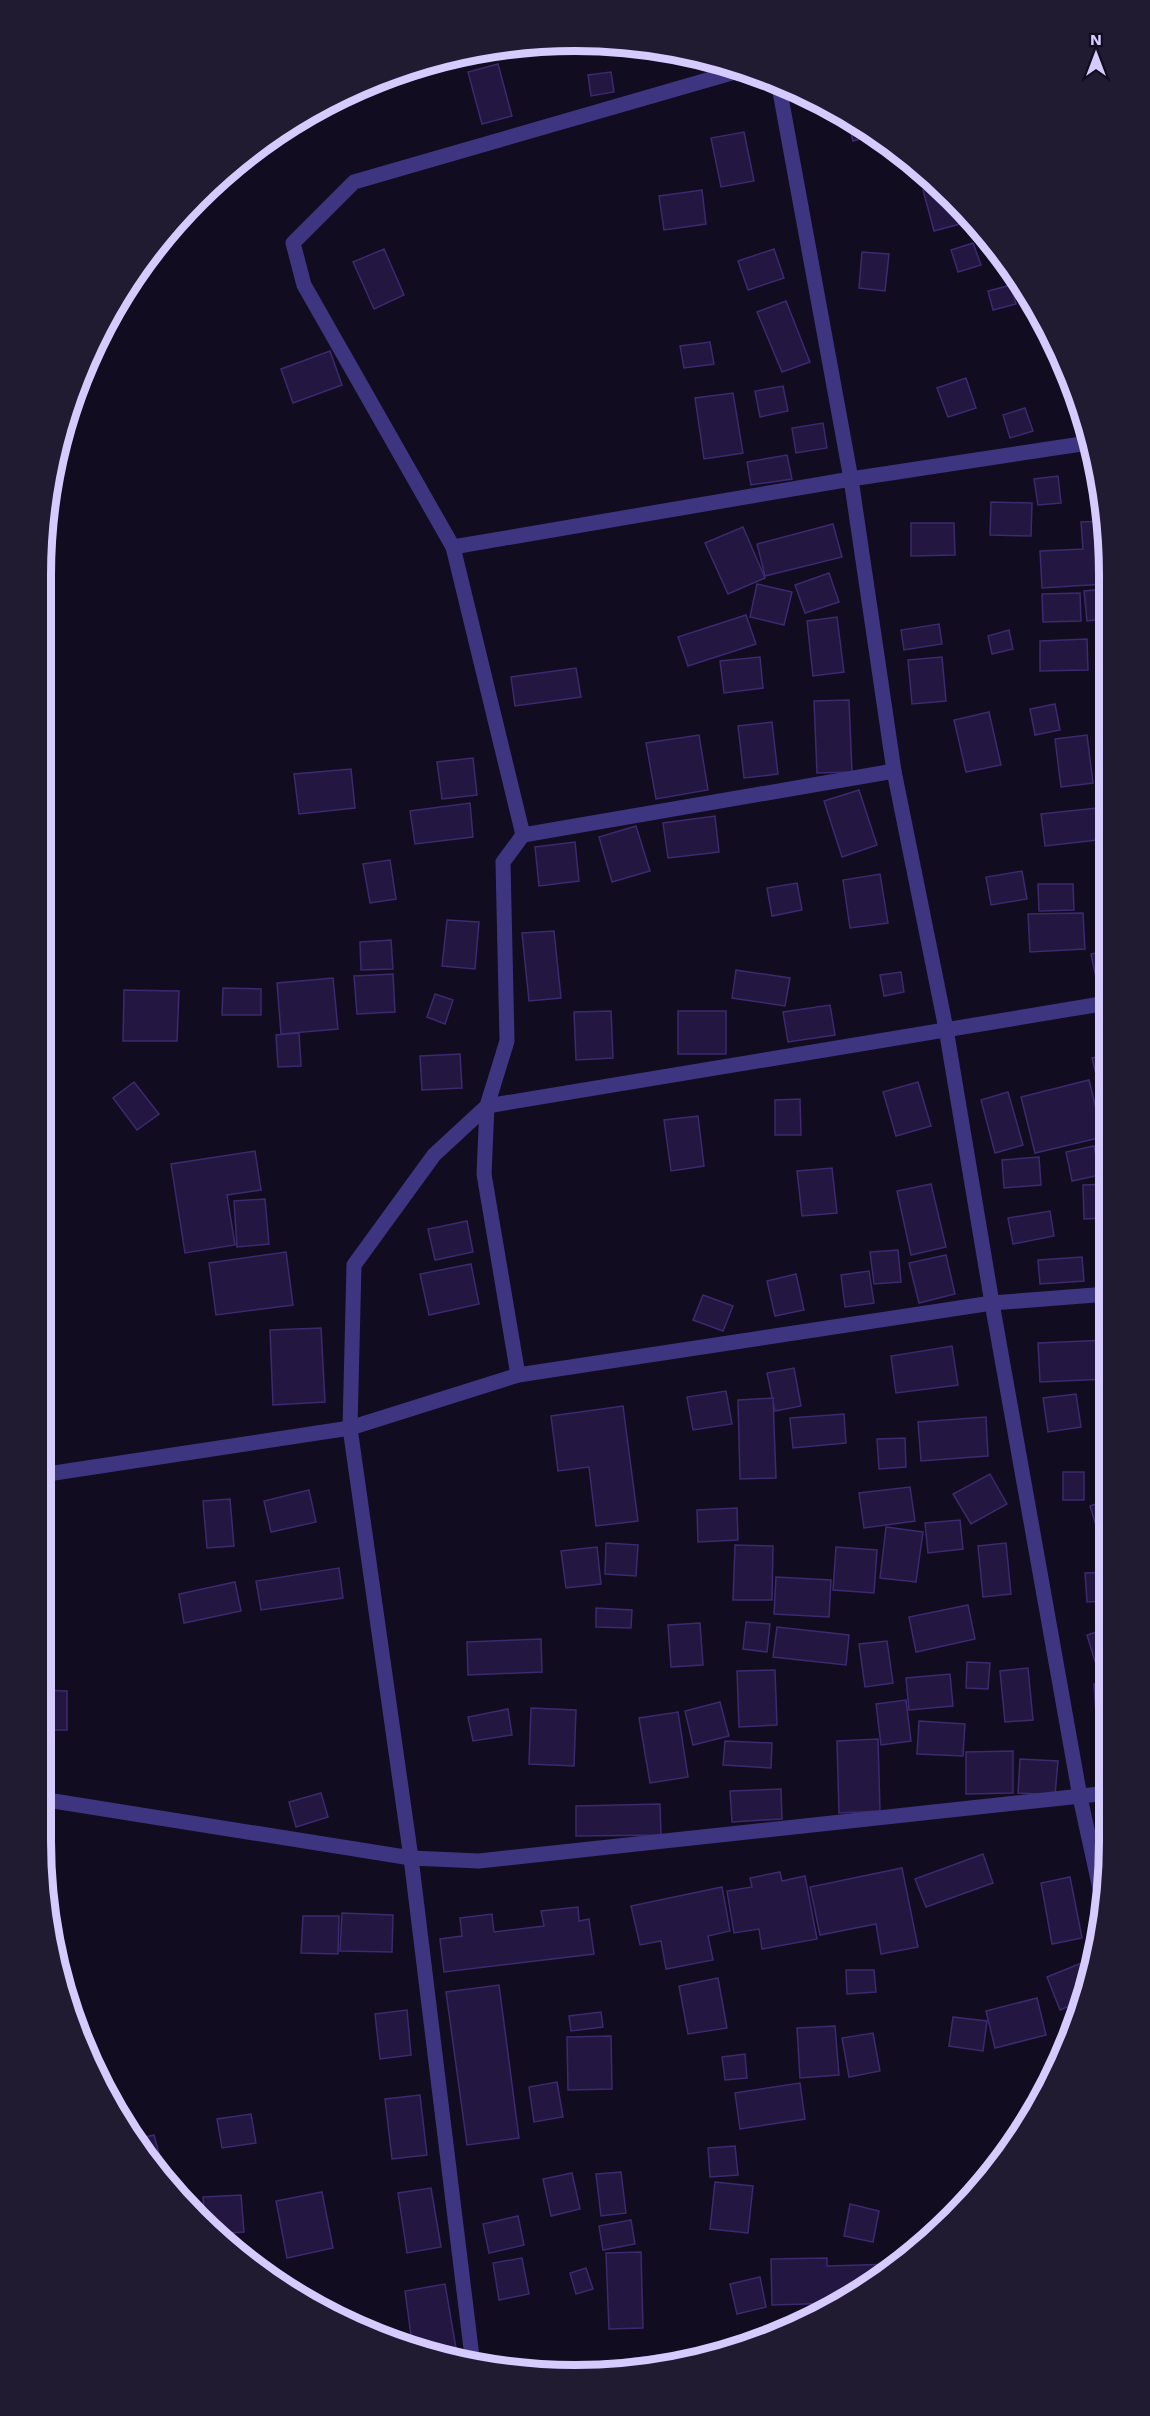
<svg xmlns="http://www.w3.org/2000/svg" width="1150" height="2416" font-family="'Work Sans',sans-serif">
  <rect width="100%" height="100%" fill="#110c20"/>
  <g fill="#231741" stroke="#3c296e" stroke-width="1.5">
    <path d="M 498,64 L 512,116 L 482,124 L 468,72 Z"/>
    <path d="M 611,72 L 614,92 L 591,96 L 588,75 Z"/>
    <path d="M 848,120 L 873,135 L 853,141 Z"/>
    <path d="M 744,132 L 754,181 L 721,187 L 711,138 Z"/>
    <path d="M 936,187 L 971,221 L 934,231 L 923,190 Z"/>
    <path d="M 702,190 L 706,224 L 664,230 L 659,196 Z"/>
    <path d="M 973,243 L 981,265 L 958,272 L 951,250 Z"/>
    <path d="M 384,249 L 404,295 L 374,309 L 353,262 Z"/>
    <path d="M 774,249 L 784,278 L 748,290 L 738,261 Z"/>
    <path d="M 862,252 L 889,254 L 885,291 L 859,288 Z"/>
    <path d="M 1011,285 L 1016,304 L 993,310 L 988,291 Z"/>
    <path d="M 786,301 L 810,362 L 782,372 L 757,312 Z"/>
    <path d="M 710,342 L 714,364 L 684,368 L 680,346 Z"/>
    <path d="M 330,351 L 342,385 L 293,403 L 281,369 Z"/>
    <path d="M 966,378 L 976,408 L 948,417 L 937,388 Z"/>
    <path d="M 783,386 L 788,411 L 760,417 L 755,391 Z"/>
    <path d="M 1073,387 L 1079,410 L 1075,411 L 1070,388 Z"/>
    <path d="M 733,393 L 743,453 L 704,459 L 695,398 Z"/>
    <path d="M 1025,408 L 1033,431 L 1010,438 L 1003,415 Z"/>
    <path d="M 823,423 L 827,448 L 796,453 L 792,428 Z"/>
    <path d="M 787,455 L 792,479 L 751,485 L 747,462 Z"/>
    <path d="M 1058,476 L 1061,503 L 1038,505 L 1034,479 Z"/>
    <path d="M 991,502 L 1032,503 L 1031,536 L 990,535 Z"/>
    <path d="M 1105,521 L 1105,584 L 1042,588 L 1040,551 L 1083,549 L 1081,522 Z"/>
    <path d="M 911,523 L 954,523 L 955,555 L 911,556 Z"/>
    <path d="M 833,524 L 842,557 L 765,576 L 757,544 Z"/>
    <path d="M 743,527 L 765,578 L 728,594 L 705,543 Z"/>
    <path d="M 829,573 L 839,602 L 805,613 L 795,585 Z"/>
    <path d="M 757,584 L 792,592 L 784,625 L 750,617 Z"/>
    <path d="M 1105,589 L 1105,619 L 1087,621 L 1084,591 Z"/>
    <path d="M 1080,593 L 1081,621 L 1043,622 L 1042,594 Z"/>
    <path d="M 746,615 L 756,644 L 688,666 L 678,637 Z"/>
    <path d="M 837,617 L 844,672 L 813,676 L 807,621 Z"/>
    <path d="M 939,624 L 942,644 L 904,650 L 901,630 Z"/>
    <path d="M 1009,630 L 1013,649 L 992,654 L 988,636 Z"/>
    <path d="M 1087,639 L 1088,670 L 1040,671 L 1040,641 Z"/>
    <path d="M 760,657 L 763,688 L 724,693 L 720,661 Z"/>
    <path d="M 942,657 L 946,701 L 912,704 L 908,660 Z"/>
    <path d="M 576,668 L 581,697 L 515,706 L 511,677 Z"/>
    <path d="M 849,700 L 852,772 L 817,773 L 814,701 Z"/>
    <path d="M 1055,704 L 1060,730 L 1035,735 L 1030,709 Z"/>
    <path d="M 989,712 L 1001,765 L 966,772 L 954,720 Z"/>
    <path d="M 772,722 L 778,774 L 744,778 L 738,726 Z"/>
    <path d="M 699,735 L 708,790 L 656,799 L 646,743 Z"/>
    <path d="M 1087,735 L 1093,783 L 1061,787 L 1055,739 Z"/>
    <path d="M 1106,737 L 1106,761 L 1100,739 Z"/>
    <path d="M 473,758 L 477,795 L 442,799 L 437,762 Z"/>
    <path d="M 351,769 L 355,808 L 299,814 L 294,774 Z"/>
    <path d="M 859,790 L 877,845 L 842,857 L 824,801 Z"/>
    <path d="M 470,803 L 473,837 L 415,844 L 410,811 Z"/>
    <path d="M 1106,807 L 1106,839 L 1045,846 L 1041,814 Z"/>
    <path d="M 715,816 L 719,852 L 668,858 L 663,823 Z"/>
    <path d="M 636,826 L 650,871 L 612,882 L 599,837 Z"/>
    <path d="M 575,842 L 579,881 L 539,886 L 535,847 Z"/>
    <path d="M 390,860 L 396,899 L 370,903 L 363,864 Z"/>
    <path d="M 1022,871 L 1027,899 L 991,905 L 986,877 Z"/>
    <path d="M 880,874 L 888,923 L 850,928 L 843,880 Z"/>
    <path d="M 797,883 L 802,910 L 772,916 L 767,888 Z"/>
    <path d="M 1038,884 L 1073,884 L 1074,910 L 1039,911 Z"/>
    <path d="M 1083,913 L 1085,949 L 1030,952 L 1028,914 Z"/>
    <path d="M 447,920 L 479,922 L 475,969 L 442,966 Z"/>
    <path d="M 554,931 L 561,998 L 529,1001 L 522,933 Z"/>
    <path d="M 391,940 L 393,969 L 361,970 L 360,942 Z"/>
    <path d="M 1106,951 L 1107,980 L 1097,982 L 1091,954 Z"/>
    <path d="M 736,970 L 790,978 L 785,1006 L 732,998 Z"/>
    <path d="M 901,972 L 904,992 L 884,996 L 880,975 Z"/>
    <path d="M 393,974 L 395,1012 L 357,1014 L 354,976 Z"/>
    <path d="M 333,978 L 338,1029 L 281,1034 L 277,983 Z"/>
    <path d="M 223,988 L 261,989 L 261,1015 L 222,1015 Z"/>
    <path d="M 124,990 L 179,991 L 177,1041 L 123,1041 Z"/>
    <path d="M 435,994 L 453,1000 L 445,1024 L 427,1017 Z"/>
    <path d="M 830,1005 L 835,1035 L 788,1042 L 783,1012 Z"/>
    <path d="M 611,1011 L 613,1058 L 576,1060 L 574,1012 Z"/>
    <rect x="678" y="1011" width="48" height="43"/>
    <path d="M 299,1033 L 301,1066 L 278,1067 L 276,1035 Z"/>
    <path d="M 460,1054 L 462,1088 L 422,1090 L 420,1056 Z"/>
    <path d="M 1107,1054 L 1107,1120 L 1092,1058 Z"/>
    <path d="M 1089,1080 L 1103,1137 L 1035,1153 L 1021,1097 Z"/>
    <path d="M 134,1082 L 159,1114 L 137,1130 L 113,1098 Z"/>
    <path d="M 918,1082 L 931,1126 L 896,1136 L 883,1092 Z"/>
    <path d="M 1008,1092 L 1023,1145 L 995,1153 L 981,1100 Z"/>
    <path d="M 800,1099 L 801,1135 L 775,1135 L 775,1100 Z"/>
    <path d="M 698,1116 L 704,1166 L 671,1171 L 664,1120 Z"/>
    <path d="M 1094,1146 L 1100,1175 L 1072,1181 L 1066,1152 Z"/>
    <path d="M 255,1151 L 261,1190 L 227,1195 L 235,1245 L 185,1253 L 171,1164 Z"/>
    <path d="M 1039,1157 L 1041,1185 L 1004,1188 L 1002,1160 Z"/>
    <path d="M 832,1168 L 837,1213 L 802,1216 L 797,1171 Z"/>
    <path d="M 931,1184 L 946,1247 L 911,1255 L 897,1191 Z"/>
    <path d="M 1107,1184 L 1107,1218 L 1084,1219 L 1083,1185 Z"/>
    <path d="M 265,1199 L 269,1244 L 237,1247 L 234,1201 Z"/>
    <path d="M 1050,1211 L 1054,1236 L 1013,1244 L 1008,1218 Z"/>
    <path d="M 467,1221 L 473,1252 L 435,1260 L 428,1229 Z"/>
    <path d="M 898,1250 L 901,1282 L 874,1284 L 870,1252 Z"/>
    <path d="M 286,1252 L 293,1305 L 216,1315 L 209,1263 Z"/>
    <path d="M 946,1255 L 955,1294 L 919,1303 L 909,1263 Z"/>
    <path d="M 1082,1257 L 1084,1281 L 1040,1284 L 1038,1260 Z"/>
    <path d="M 471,1264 L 479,1304 L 429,1315 L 420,1274 Z"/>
    <path d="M 869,1271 L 874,1303 L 845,1307 L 841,1275 Z"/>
    <path d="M 796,1274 L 804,1310 L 775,1316 L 767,1281 Z"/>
    <path d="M 703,1295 L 733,1306 L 723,1331 L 693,1320 Z"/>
    <path d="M 321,1328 L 325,1402 L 273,1405 L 270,1330 Z"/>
    <path d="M 1108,1340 L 1108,1379 L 1040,1382 L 1038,1343 Z"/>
    <path d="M 952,1346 L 958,1385 L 896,1393 L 891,1356 Z"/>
    <path d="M 794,1368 L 801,1406 L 775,1411 L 767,1373 Z"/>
    <path d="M 726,1391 L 732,1424 L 693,1430 L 687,1397 Z"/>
    <path d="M 1076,1394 L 1081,1427 L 1048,1432 L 1043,1398 Z"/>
    <path d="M 773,1398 L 776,1478 L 740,1479 L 738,1400 Z"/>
    <path d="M 623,1406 L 638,1521 L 596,1526 L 589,1467 L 558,1471 L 551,1416 Z"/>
    <path d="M 844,1414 L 846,1443 L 793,1448 L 790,1418 Z"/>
    <path d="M 986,1417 L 988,1456 L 921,1461 L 918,1422 Z"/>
    <path d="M 905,1438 L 906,1467 L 879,1469 L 877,1439 Z"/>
    <rect x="1063" y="1472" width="21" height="28"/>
    <path d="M 990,1474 L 1007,1504 L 971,1524 L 953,1494 Z"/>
    <path d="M 910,1487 L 915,1521 L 864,1528 L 859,1493 Z"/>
    <path d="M 309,1490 L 316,1522 L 271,1532 L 264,1501 Z"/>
    <path d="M 230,1499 L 234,1546 L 207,1548 L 203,1501 Z"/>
    <path d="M 1108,1500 L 1108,1529 L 1098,1532 L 1090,1506 Z"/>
    <path d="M 737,1508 L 738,1540 L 698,1542 L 697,1510 Z"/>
    <path d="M 960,1520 L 963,1549 L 928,1553 L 925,1523 Z"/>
    <path d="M 886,1527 L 923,1532 L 916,1582 L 880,1578 Z"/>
    <path d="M 606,1543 L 638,1545 L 636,1576 L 605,1574 Z"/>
    <path d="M 1006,1543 L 1011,1594 L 983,1597 L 978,1546 Z"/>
    <path d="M 735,1545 L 773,1546 L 772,1600 L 733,1600 Z"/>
    <path d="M 597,1547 L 601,1584 L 566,1588 L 561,1551 Z"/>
    <path d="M 836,1547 L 877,1550 L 874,1593 L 833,1590 Z"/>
    <path d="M 339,1568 L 343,1598 L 261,1610 L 256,1581 Z"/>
    <path d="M 1109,1572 L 1109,1601 L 1087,1602 L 1085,1573 Z"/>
    <path d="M 776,1577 L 831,1580 L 829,1617 L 774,1614 Z"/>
    <path d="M 235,1582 L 241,1611 L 184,1623 L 179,1594 Z"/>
    <path d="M 968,1605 L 975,1639 L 916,1652 L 909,1617 Z"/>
    <path d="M 596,1608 L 632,1610 L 631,1628 L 596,1627 Z"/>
    <path d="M 746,1622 L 770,1624 L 767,1652 L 743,1649 Z"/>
    <path d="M 700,1623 L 703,1665 L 671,1667 L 668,1625 Z"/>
    <path d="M 777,1627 L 849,1635 L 846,1665 L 773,1657 Z"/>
    <path d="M 1109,1628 L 1109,1668 L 1098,1671 L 1087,1635 Z"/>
    <path d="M 541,1639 L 542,1672 L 468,1675 L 467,1642 Z"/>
    <path d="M 887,1641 L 893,1683 L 865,1687 L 859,1644 Z"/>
    <path d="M 967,1662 L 990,1663 L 988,1689 L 966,1688 Z"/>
    <path d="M 1028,1668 L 1033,1720 L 1005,1722 L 1000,1671 Z"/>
    <path d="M 775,1670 L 777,1725 L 739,1727 L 737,1671 Z"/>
    <path d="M 950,1674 L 953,1706 L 909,1710 L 906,1678 Z"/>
    <path d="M 1109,1683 L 1109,1731 L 1097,1731 L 1094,1684 Z"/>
    <path d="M 41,1690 L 67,1691 L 67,1730 L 41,1730 Z"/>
    <path d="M 906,1700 L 911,1741 L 881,1745 L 876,1704 Z"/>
    <path d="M 720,1702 L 729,1736 L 693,1745 L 685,1711 Z"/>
    <path d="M 531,1708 L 576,1710 L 574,1766 L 529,1764 Z"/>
    <path d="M 508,1709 L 512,1735 L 473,1741 L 468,1717 Z"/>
    <path d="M 678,1712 L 688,1777 L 650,1783 L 639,1718 Z"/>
    <path d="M 919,1721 L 965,1724 L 963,1756 L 917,1754 Z"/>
    <path d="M 878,1739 L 880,1811 L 839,1813 L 837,1741 Z"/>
    <path d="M 725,1741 L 772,1743 L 771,1768 L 723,1765 Z"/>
    <path d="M 1099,1745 L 1109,1745 L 1109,1778 L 1098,1777 Z"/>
    <path d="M 1013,1751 L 1013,1793 L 966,1794 L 966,1752 Z"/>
    <path d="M 1020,1759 L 1058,1761 L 1055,1795 L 1018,1793 Z"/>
    <path d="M 781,1789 L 782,1819 L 732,1822 L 730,1791 Z"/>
    <path d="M 321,1793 L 328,1817 L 296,1827 L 289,1802 Z"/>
    <path d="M 660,1804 L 661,1835 L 576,1836 L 576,1806 Z"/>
    <path d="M 983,1854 L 993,1883 L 926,1907 L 915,1879 Z"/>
    <path d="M 902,1868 L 918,1947 L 881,1954 L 876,1924 L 820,1935 L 810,1887 Z"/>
    <path d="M 780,1872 L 782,1881 L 805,1876 L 817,1939 L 762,1949 L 759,1929 L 734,1933 L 727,1891 L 752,1887 L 750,1878 Z"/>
    <path d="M 1070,1877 L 1082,1938 L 1052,1944 L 1041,1883 Z"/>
    <path d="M 722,1887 L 730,1931 L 708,1936 L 713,1960 L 666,1969 L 661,1941 L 640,1945 L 631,1906 Z"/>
    <path d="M 578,1907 L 579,1921 L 589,1919 L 594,1954 L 444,1972 L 440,1939 L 462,1936 L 460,1918 L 492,1914 L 494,1932 L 544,1926 L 541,1911 Z"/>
    <path d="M 342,1913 L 393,1915 L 392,1952 L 340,1951 Z"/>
    <path d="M 303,1916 L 339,1916 L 338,1954 L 301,1953 Z"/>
    <path d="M 1084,1962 L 1090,1976 L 1082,2001 L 1060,2010 L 1047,1977 Z"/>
    <path d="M 846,1970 L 874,1970 L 876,1992 L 847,1994 Z"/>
    <path d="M 718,1978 L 727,2028 L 688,2034 L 679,1986 Z"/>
    <path d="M 499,1985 L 519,2138 L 467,2145 L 446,1992 Z"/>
    <path d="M 1037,1998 L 1046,2035 L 995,2048 L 986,2011 Z"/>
    <path d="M 407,2010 L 411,2055 L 380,2059 L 375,2014 Z"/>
    <path d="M 601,2012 L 603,2027 L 571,2031 L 569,2016 Z"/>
    <path d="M 953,2017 L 987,2021 L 983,2051 L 949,2046 Z"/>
    <path d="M 1075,2025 L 1069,2046 L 1068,2047 L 1065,2027 Z"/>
    <path d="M 835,2026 L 839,2075 L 800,2078 L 797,2028 Z"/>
    <path d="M 873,2033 L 880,2071 L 849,2077 L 842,2038 Z"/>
    <path d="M 611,2036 L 612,2089 L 568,2090 L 567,2037 Z"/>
    <path d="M 745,2054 L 747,2078 L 725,2080 L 722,2057 Z"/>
    <path d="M 557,2082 L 563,2117 L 534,2122 L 529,2087 Z"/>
    <path d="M 800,2083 L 805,2119 L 740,2129 L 735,2093 Z"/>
    <path d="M 420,2095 L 427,2155 L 392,2159 L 385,2099 Z"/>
    <path d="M 251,2114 L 256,2143 L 222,2148 L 217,2119 Z"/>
    <path d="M 154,2135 L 167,2184 L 151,2167 L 137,2139 Z"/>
    <path d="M 735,2146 L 738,2175 L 710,2177 L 708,2148 Z"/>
    <path d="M 621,2172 L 626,2213 L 601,2216 L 596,2174 Z"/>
    <path d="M 572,2173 L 580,2209 L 551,2216 L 543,2179 Z"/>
    <path d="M 715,2182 L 753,2186 L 748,2233 L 710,2229 Z"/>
    <path d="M 431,2188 L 441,2247 L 407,2253 L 398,2193 Z"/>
    <path d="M 322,2192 L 333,2248 L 287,2258 L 276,2201 Z"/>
    <path d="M 241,2195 L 244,2232 L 214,2234 L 205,2224 L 203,2197 Z"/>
    <path d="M 850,2204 L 879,2211 L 873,2242 L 844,2236 Z"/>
    <path d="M 518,2216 L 524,2245 L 489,2253 L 483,2224 Z"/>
    <path d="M 631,2220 L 635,2244 L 603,2250 L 599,2226 Z"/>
    <path d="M 641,2252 L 643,2328 L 609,2329 L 606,2253 Z"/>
    <path d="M 522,2258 L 529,2294 L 499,2300 L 493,2263 Z"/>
    <path d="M 827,2258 L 827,2266 L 894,2264 L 894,2269 L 839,2303 L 772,2305 L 771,2259 Z"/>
    <path d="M 586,2268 L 593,2289 L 576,2294 L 570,2273 Z"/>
    <path d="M 760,2277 L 766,2307 L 737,2314 L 730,2284 Z"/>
    <path d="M 445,2284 L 458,2360 L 412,2343 L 405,2291 Z"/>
  </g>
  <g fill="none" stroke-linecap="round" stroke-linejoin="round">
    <g stroke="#3e3580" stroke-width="15">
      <path d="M 778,81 L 851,479 L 894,771 L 946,1029 L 992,1303 L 1080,1797 L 1103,1903"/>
      <path d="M 453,547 L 851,479 L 1088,443"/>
      <path d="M 523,835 L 894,771"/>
      <path d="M 518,1375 L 484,1174 L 487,1106 L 507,1041 L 503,862 L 523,835 L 453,547 L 304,285 L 293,243 L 354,182 L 742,70"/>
      <path d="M 41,1475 L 350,1428 L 518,1375 L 992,1303 L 1108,1294"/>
      <path d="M 41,1799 L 411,1858 L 479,1861 L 1109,1793"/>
      <path d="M 473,2365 L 411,1858 L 350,1428 L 354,1265 L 434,1155 L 487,1106 L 1107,1003"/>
      <path d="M 603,2369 L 683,2359"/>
    </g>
  </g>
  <path d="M0 0H1150V2416H0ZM575 51H575A524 524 0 0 1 1099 575V1841A524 524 0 0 1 575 2365H575A524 524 0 0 1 51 1841V575A524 524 0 0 1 575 51Z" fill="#211b32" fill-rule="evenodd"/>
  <path fill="none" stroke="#d5cbff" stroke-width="8" d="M575 51H575A524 524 0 0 1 1099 575V1841A524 524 0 0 1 575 2365H575A524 524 0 0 1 51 1841V575A524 524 0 0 1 575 51Z"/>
  <g transform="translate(1096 54)" stroke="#110c20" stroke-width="4.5" paint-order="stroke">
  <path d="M0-4.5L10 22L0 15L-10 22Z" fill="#d5cbff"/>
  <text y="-9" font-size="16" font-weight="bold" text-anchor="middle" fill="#d5cbff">N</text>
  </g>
</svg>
